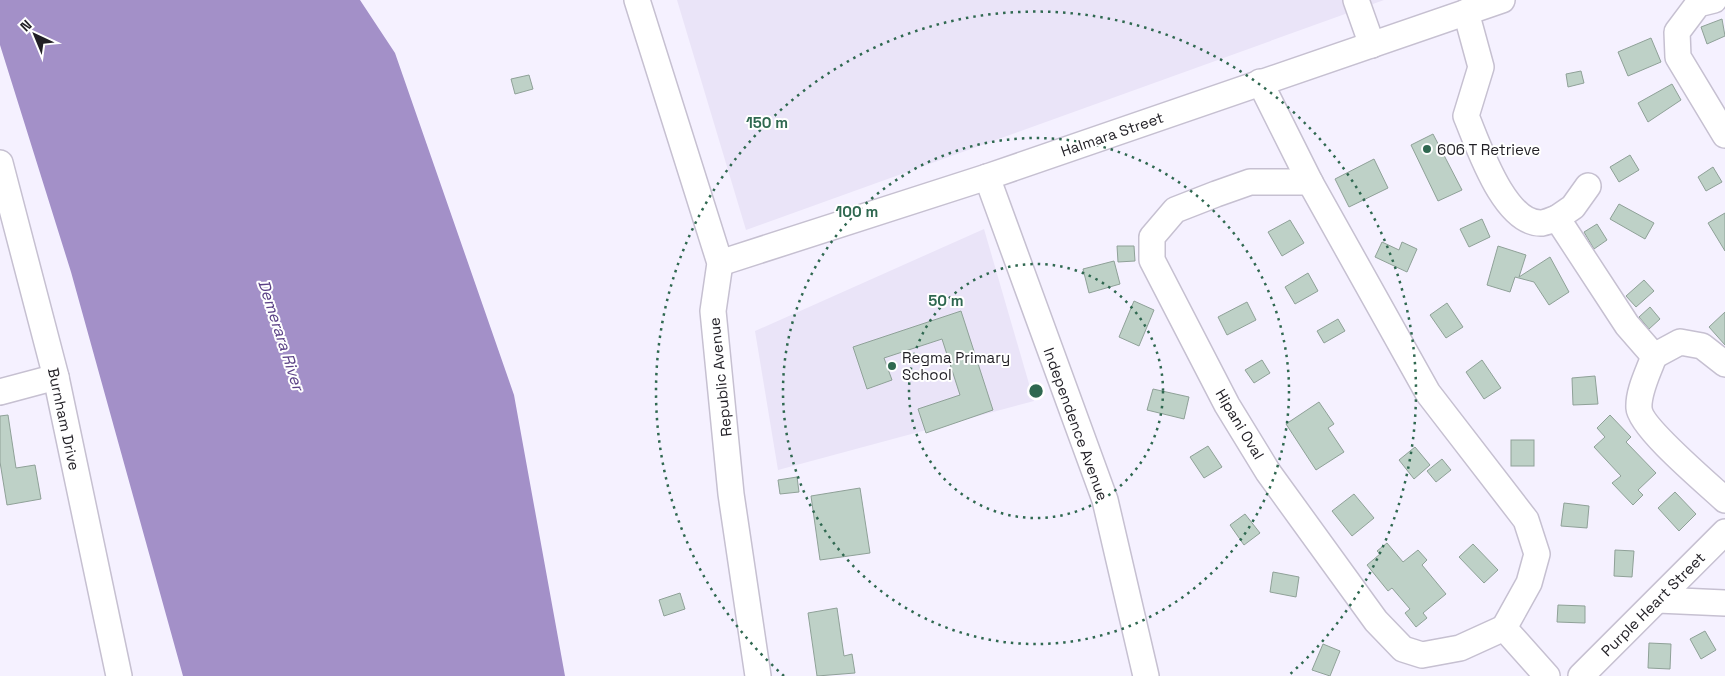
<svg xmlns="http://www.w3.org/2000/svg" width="1725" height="676" font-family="'Space Grotesk',sans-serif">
  <rect width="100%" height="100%" fill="#f5f1ff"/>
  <g fill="#eae4f8">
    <path d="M 677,0 L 1384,0 L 746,230 Z"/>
    <path d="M 984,229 L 1034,401 L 778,470 L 755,331 Z"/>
  </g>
  <path fill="#a390c8" d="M 0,0 L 360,0 L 395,53 L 514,395 L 565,676 L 183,676 L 71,272 L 0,45 Z"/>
  <g fill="#bed1c7" stroke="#8fa198">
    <path d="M 1722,19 L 1725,36 L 1707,44 L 1701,27 Z"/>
    <path d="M 1651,38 L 1661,62 L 1628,76 L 1618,52 Z"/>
    <path d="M 1581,71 L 1584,83 L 1568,87 L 1566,74 Z"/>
    <path d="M 529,75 L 533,89 L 515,94 L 511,79 Z"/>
    <path d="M 1672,84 L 1681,100 L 1648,122 L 1638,103 Z"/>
    <path d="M 1433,134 L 1462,190 L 1438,201 L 1411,145 Z"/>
    <path d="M 1630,155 L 1639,170 L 1619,182 L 1610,167 Z"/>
    <path d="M 1374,159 L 1388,188 L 1349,207 L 1335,179 Z"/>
    <path d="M 1713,167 L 1722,182 L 1706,191 L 1698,177 Z"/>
    <path d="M 1619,204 L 1654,223 L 1645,239 L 1610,219 Z"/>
    <path d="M 1725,213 L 1725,251 L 1708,223 Z"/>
    <path d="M 1482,219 L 1490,237 L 1469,247 L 1460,229 Z"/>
    <path d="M 1290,220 L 1304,243 L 1282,256 L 1268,232 Z"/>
    <path d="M 1597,224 L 1607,240 L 1594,249 L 1584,232 Z"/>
    <path d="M 1382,242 L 1399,250 L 1402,242 L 1417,249 L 1407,272 L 1375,257 Z"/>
    <path d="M 1117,246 L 1134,246 L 1135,261 L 1118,262 Z"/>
    <path d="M 1498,246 L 1526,255 L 1519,277 L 1550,257 L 1569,292 L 1549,305 L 1534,282 L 1515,277 L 1510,292 L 1487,285 Z"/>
    <path d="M 1114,261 L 1120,284 L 1089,293 L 1083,269 Z"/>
    <path d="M 1308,273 L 1318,291 L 1295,304 L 1285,287 Z"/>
    <path d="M 1644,280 L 1654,291 L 1636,307 L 1626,296 Z"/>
    <path d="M 1134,301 L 1154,310 L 1139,346 L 1119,337 Z"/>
    <path d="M 1247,302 L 1256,320 L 1227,335 L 1218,317 Z"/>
    <path d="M 1447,303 L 1463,327 L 1446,338 L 1430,315 Z"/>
    <path d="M 1650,307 L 1660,319 L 1649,329 L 1639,317 Z"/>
    <path d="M 961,311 L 993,410 L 926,433 L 918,409 L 960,395 L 942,339 L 884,358 L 892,380 L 867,389 L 853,347 Z"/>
    <path d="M 1725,312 L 1725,345 L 1709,327 Z"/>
    <path d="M 1338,319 L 1345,331 L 1324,343 L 1317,331 Z"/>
    <path d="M 1262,360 L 1270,373 L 1254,383 L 1245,370 Z"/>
    <path d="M 1482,360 L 1501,388 L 1484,399 L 1466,372 Z"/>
    <path d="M 1595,376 L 1598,404 L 1573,405 L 1572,378 Z"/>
    <path d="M 1153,389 L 1189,397 L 1184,419 L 1147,410 Z"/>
    <path d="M 1319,402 L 1334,424 L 1328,428 L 1344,452 L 1316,470 L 1286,424 Z"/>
    <path d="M 8,415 L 16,468 L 35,465 L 41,499 L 7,505 L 0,462 L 0,416 Z"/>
    <path d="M 1610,415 L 1631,437 L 1626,442 L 1656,473 L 1638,490 L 1643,495 L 1633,505 L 1612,483 L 1621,476 L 1594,447 L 1605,437 L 1597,428 Z"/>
    <rect x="1511" y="440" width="23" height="26"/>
    <path d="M 1208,446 L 1222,467 L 1204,478 L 1190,457 Z"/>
    <path d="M 1415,447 L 1430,465 L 1414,479 L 1399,460 Z"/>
    <path d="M 1442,459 L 1451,470 L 1436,482 L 1427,471 Z"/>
    <path d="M 797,477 L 799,492 L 780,494 L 778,480 Z"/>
    <path d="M 860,488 L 870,553 L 820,560 L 811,496 Z"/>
    <path d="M 1675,492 L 1696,514 L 1679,531 L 1658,508 Z"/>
    <path d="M 1354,494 L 1374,518 L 1352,536 L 1332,511 Z"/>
    <path d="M 1564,503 L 1589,506 L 1587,528 L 1561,526 Z"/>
    <path d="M 1245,514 L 1260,533 L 1244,545 L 1230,525 Z"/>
    <path d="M 1387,543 L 1403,562 L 1418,550 L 1427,560 L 1422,565 L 1446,594 L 1423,613 L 1427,618 L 1416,627 L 1405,613 L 1410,609 L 1392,588 L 1388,591 L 1367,565 L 1380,554 L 1377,551 Z"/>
    <path d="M 1473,544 L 1498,570 L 1484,583 L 1459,557 Z"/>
    <path d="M 1615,550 L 1634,551 L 1632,577 L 1614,576 Z"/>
    <path d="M 1273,572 L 1299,577 L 1296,597 L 1270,592 Z"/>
    <path d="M 680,593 L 685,609 L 664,616 L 659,600 Z"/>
    <path d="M 1558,605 L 1585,606 L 1585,623 L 1557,622 Z"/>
    <path d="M 837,608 L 844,656 L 852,654 L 855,673 L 817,676 L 808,613 Z"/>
    <path d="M 1705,631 L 1716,650 L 1701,659 L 1690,639 Z"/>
    <path d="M 1649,643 L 1671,644 L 1670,669 L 1648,668 Z"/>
    <path d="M 1323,644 L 1340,651 L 1330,676 L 1312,670 Z"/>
  </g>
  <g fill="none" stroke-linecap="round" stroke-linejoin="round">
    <g stroke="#c6c0d1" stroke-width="28">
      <g id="minor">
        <path d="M 637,0 L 720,263 L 713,311 L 731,494 L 758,676"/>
        <path d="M 1356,0 L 1372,45"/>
        <path d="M 1714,0 L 1698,4 L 1677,32 L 1678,57 L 1725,135"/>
        <path d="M 1466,12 L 1481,67 L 1466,116 C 1478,144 1504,225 1542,223 C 1547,222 1552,220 1557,218 L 1627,325 L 1654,356 L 1680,342 L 1702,346 L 1725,364"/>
        <path d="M 1260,82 L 1310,182 L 1428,393 L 1526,520 L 1537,554 L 1529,583 L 1504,628"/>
        <path d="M 0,163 L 56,377 L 119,676"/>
        <path d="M 987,177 L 1105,500 L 1146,676"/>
        <path d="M 1310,182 L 1250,182 L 1216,194 L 1175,210 L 1152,237 L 1152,260 L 1227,405 L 1268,472 L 1376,621 L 1403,649 L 1422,655 L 1460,648 L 1504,628 L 1547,676"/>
        <path d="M 1557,218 L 1573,207 L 1588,186"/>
        <path d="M 720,263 L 987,177 L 1502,0"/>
        <path d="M 1654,356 C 1649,371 1638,391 1639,408 C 1640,427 1708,484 1725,500"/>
        <path d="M 0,392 L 56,377"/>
        <path d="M 1658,600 L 1725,603"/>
        <path d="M 1581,676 L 1725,532"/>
      </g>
    </g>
    <use href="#minor" stroke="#fff" stroke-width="25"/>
  </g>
  <g fill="none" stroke="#2f6850" stroke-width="2.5" stroke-dasharray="2.5 5">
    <circle cx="1036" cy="391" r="127"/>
    <circle cx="1036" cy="391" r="253"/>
    <path d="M784 676A380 380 0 1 1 1288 676"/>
  </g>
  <g fill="#2f6850" stroke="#fff" stroke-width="2">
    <circle cx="1427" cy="149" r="5"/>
    <circle cx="892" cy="366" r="5"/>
  </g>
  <g text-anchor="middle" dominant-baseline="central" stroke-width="4" stroke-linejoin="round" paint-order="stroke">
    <g font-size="15" fill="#211f25" stroke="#fff">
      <text transform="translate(1112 134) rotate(-19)">Halmara Street</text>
      <text transform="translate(720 377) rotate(-96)">Republic Avenue</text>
      <text transform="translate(64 419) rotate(78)">Burnham Drive</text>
      <text transform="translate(1076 424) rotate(70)">Independence Avenue</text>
      <text transform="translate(1240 424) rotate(59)">Hipani Oval</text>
      <text transform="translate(1653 604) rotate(-45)">Purple Heart Street</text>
    </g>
    <g font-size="15" fill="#211f25" stroke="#fff" text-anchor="start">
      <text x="1437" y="149">606 T Retrieve</text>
      <text x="902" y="357">Regma Primary<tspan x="902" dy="17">School</tspan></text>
    </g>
    <g font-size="16" font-style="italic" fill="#5a4085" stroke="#fff">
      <text transform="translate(281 335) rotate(72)">Demerara River</text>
    </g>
  </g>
  <circle cx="1036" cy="391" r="8" fill="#2f6850" stroke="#fff" stroke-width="2.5"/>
  <g font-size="15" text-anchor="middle" font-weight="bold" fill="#2f6850" stroke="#fff" stroke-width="4" stroke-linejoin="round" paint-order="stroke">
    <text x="767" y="128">150 m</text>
    <text x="857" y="217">100 m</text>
    <text x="946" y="306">50 m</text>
  </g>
  <g transform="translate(35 35) rotate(316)" stroke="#ffffff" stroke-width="4" paint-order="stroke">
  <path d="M0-4L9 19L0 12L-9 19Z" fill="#211f25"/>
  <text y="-8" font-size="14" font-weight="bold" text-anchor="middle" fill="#211f25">N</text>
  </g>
</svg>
